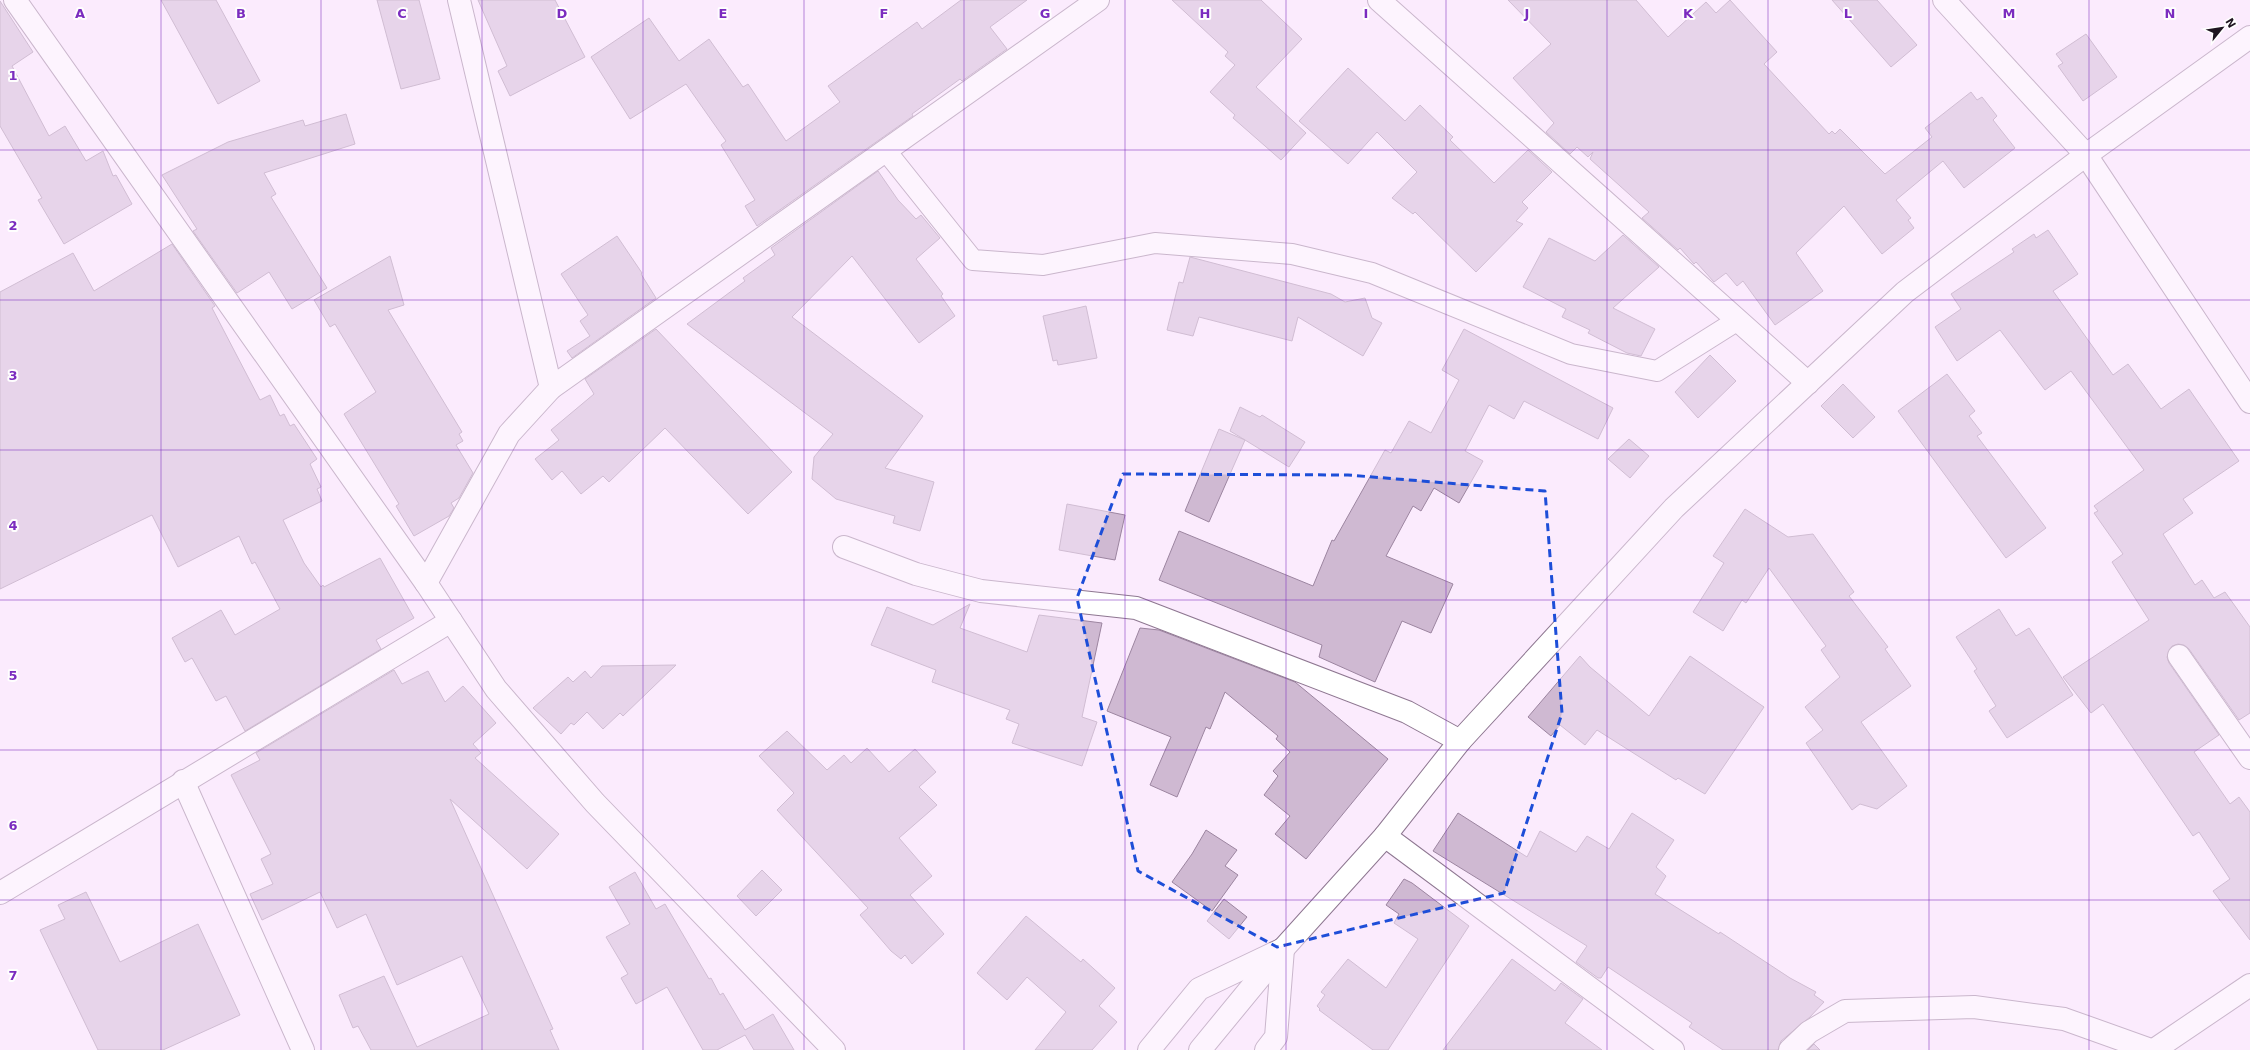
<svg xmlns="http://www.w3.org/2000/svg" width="2250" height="1050" font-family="'DejaVu Sans',sans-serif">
  <rect width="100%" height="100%" fill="#fbebfd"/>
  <g fill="#cfb9d2" stroke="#9c85a0">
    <path d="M 161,0 L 216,0 L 260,81 L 218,104 Z"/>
    <path d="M 377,0 L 419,0 L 440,79 L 401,89 Z"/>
    <path d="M 478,0 L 555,0 L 585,57 L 510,96 L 498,71 L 507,66 Z"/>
    <path d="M 961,0 L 1027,0 L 990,27 L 1007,49 L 962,81 L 960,79 L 912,114 L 913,116 L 757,226 L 745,206 L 755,200 L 721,145 L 726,141 L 686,84 L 630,119 L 591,57 L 649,18 L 679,61 L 709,39 L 743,87 L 748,84 L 786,141 L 840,102 L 828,86 L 917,22 L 922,29 Z"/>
    <path d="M 1172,0 L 1261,0 L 1302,39 L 1256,87 L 1306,133 L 1281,160 L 1233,118 L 1235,115 L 1210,92 L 1235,65 L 1225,56 L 1228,52 Z"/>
    <path d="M 1508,0 L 1636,0 L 1668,37 L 1706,2 L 1716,13 L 1730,0 L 1777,52 L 1764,64 L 1829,134 L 1832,131 L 1835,134 L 1840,129 L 1885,174 L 1932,137 L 1925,128 L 1971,92 L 1977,100 L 1982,97 L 1997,116 L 1993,120 L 2015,148 L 1964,188 L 1943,161 L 1896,200 L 1911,218 L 1908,220 L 1914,228 L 1882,254 L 1844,206 L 1796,253 L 1823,291 L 1775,325 L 1743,281 L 1737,286 L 1726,273 L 1714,282 L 1696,262 L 1694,264 L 1680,248 L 1678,250 L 1642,218 L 1649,212 L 1590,159 L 1593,152 L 1588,157 L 1577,147 L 1570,154 L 1546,132 L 1554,123 L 1513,78 L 1551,44 Z"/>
    <path d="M 1832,0 L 1877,0 L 1917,45 L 1891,67 Z"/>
    <path d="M 0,1 L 33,52 L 12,66 L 49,136 L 65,126 L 86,161 L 103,151 L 113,176 L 116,175 L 132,204 L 64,244 L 38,200 L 42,198 L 0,126 Z"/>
    <path d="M 2086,34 L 2117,77 L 2083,101 L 2058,66 L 2063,63 L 2056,54 Z"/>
    <path d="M 1348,68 L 1405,121 L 1420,105 L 1453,137 L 1450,140 L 1494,183 L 1528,150 L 1552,172 L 1522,202 L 1528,208 L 1516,221 L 1523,224 L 1476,272 L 1415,212 L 1413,214 L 1392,198 L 1417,172 L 1377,132 L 1348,164 L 1299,121 Z"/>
    <path d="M 346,114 L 355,144 L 264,173 L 276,194 L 271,197 L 327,288 L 292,309 L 269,272 L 237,293 L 193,231 L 197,229 L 162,175 L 228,142 L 303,120 L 305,126 Z"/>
    <path d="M 878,171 L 898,200 L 916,219 L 921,215 L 940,238 L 916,259 L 943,294 L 941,296 L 955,316 L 919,343 L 852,256 L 792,317 L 923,416 L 885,468 L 934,482 L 920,531 L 893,523 L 895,516 L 836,499 L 812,479 L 814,457 L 833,434 L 687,324 L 745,281 L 743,278 L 775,255 L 771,248 Z"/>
    <path d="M 2048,230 L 2078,274 L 2053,291 L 2113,375 L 2128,364 L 2161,409 L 2189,389 L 2239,461 L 2183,499 L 2193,513 L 2163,534 L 2195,585 L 2202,580 L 2214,598 L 2225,592 L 2250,627 L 2250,713 L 2239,720 L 2189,649 L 2184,645 L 2178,644 L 2172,646 L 2167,657 L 2169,663 L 2219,735 L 2194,752 L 2230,804 L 2239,797 L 2250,812 L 2250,940 L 2213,891 L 2230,879 L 2199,832 L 2193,836 L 2103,704 L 2091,713 L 2063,677 L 2149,620 L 2112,562 L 2123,554 L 2094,513 L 2098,511 L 2094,506 L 2144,470 L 2071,371 L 2045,390 L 2000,330 L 1957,361 L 1935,327 L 1961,309 L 1951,294 L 2014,252 L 2012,249 L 2034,234 L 2036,238 Z"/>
    <path d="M 1623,235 L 1659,267 L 1613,308 L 1655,329 L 1641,356 L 1627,353 L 1588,333 L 1590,330 L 1562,317 L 1566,309 L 1523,287 L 1549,238 L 1595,261 Z"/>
    <path d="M 617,236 L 642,273 L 641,274 L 656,298 L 572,358 L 567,351 L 590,336 L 580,321 L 588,315 L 561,274 Z"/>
    <path d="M 172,244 L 215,306 L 212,308 L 260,400 L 270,395 L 280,416 L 284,414 L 290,426 L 294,424 L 317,459 L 310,464 L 321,487 L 317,489 L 322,501 L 283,520 L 304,563 L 321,587 L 323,585 L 324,587 L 380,558 L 414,618 L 376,640 L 381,649 L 245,731 L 226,696 L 216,701 L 192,658 L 185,662 L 172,638 L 221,610 L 235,635 L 280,609 L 255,562 L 252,564 L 239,536 L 178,567 L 152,515 L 0,589 L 0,292 L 73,253 L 94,291 Z"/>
    <path d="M 390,256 L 404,305 L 388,310 L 462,432 L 459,434 L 463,441 L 456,445 L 473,473 L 459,498 L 451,503 L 454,508 L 449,516 L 414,536 L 396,506 L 399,504 L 344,414 L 376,392 L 335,324 L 330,327 L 314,300 Z"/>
    <path d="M 1190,257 L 1331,294 L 1345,302 L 1365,298 L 1372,318 L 1382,323 L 1363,356 L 1298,317 L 1292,341 L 1199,317 L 1193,336 L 1167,330 L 1179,282 L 1183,283 Z"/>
    <path d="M 1086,306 L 1097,358 L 1058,365 L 1057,360 L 1053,361 L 1043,316 Z"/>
    <path d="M 656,329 L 792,472 L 748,514 L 665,428 L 609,482 L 603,476 L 581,494 L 562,471 L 552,480 L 535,459 L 559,440 L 551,430 L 594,394 L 585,379 Z"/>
    <path d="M 1464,329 L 1613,408 L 1598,439 L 1524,401 L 1514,419 L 1489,405 L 1465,451 L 1483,461 L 1459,503 L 1434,488 L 1421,511 L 1413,506 L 1386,556 L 1453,584 L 1431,633 L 1402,621 L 1375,682 L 1319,657 L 1322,645 L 1159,580 L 1179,531 L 1313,586 L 1332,540 L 1334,541 L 1385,450 L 1391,453 L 1409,421 L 1431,433 L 1459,380 L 1442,370 Z"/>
    <path d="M 1710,355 L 1736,381 L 1698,418 L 1675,392 Z"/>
    <path d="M 1947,374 L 1975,411 L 1969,416 L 1982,433 L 1977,436 L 2046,528 L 2006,558 L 1898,411 Z"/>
    <path d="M 1843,384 L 1875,417 L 1853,438 L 1821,406 Z"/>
    <path d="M 1240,407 L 1260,417 L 1262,415 L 1305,442 L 1289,467 L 1245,440 L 1209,522 L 1185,511 L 1219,429 L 1245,440 L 1230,431 Z"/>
    <path d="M 1629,439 L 1649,456 L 1630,478 L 1608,459 Z"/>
    <path d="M 1067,504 L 1125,515 L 1115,560 L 1059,550 Z"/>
    <path d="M 1745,509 L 1788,537 L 1813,534 L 1854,592 L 1849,596 L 1888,647 L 1885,649 L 1911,686 L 1861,722 L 1907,786 L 1877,809 L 1860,804 L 1852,810 L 1806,743 L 1823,730 L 1805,707 L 1840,677 L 1821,650 L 1826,646 L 1769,568 L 1746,603 L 1742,600 L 1723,631 L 1693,612 L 1724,563 L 1713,556 Z"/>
    <path d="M 970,604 L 960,628 L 1027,652 L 1039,615 L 1102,623 L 1082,717 L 1097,722 L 1082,766 L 1012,743 L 1019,724 L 1006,719 L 1010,710 L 932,682 L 936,670 L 871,645 L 887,607 L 933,625 Z"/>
    <path d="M 1999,609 L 2016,636 L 2029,628 L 2073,695 L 2007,738 L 1989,711 L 1996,706 L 1974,671 L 1977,669 L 1956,637 Z"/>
    <path d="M 1140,628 L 1159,630 L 1295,682 L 1388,759 L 1306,859 L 1275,834 L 1290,816 L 1264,795 L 1278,776 L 1273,771 L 1290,752 L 1276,739 L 1278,736 L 1225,692 L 1210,729 L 1206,727 L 1177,797 L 1150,785 L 1171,737 L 1107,711 Z"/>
    <path d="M 1580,656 L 1590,667 L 1649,716 L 1690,656 L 1764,707 L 1705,794 L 1678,778 L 1676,780 L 1597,730 L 1585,745 L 1560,725 L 1551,736 L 1528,717 Z"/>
    <path d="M 676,665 L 623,716 L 620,713 L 603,729 L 587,712 L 574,725 L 571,723 L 561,734 L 533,708 L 568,677 L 573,682 L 585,671 L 591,678 L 602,666 Z"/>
    <path d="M 394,670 L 402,684 L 428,671 L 445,702 L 463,686 L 496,723 L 473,744 L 481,753 L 475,758 L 559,834 L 527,869 L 450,799 L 553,1029 L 550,1030 L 559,1050 L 371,1050 L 358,1026 L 353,1028 L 339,995 L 384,976 L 417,1047 L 489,1014 L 462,956 L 397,985 L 366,914 L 337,928 L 320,892 L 262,920 L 250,894 L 273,884 L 261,859 L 271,854 L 231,775 L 260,760 L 256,753 Z"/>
    <path d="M 787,731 L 827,770 L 844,755 L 851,763 L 867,748 L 889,772 L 915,749 L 936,772 L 919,787 L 937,805 L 899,838 L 932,876 L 910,895 L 944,934 L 912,964 L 905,955 L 901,959 L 891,951 L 860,915 L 868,908 L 777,810 L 794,793 L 759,756 Z"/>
    <path d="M 1458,813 L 1527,857 L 1540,831 L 1576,852 L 1587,836 L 1609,849 L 1632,813 L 1674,840 L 1656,867 L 1666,876 L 1655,894 L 1719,934 L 1720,932 L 1790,978 L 1816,992 L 1814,995 L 1824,1002 L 1810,1017 L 1781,1041 L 1778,1050 L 1723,1050 L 1689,1027 L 1692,1023 L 1608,967 L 1601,978 L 1598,978 L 1576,962 L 1587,946 L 1433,851 Z"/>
    <path d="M 1206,830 L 1237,850 L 1225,866 L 1238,875 L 1212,911 L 1172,882 L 1192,854 Z"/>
    <path d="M 762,870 L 782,890 L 756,916 L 737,896 Z"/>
    <path d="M 635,872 L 656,909 L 665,904 L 709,979 L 711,978 L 720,995 L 723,993 L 745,1030 L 773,1014 L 794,1050 L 754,1050 L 745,1035 L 717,1050 L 703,1050 L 667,987 L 636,1004 L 621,978 L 628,974 L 606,937 L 630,924 L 609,887 Z"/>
    <path d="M 1404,879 L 1412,883 L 1469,926 L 1388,1050 L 1373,1050 L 1319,1010 L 1320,1009 L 1317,1006 L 1325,995 L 1321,992 L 1348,959 L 1386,988 L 1418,939 L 1394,923 L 1399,914 L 1386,905 Z"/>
    <path d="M 86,892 L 120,962 L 198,924 L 240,1015 L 163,1050 L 98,1050 L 40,930 L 65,919 L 58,905 Z"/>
    <path d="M 1224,899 L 1247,917 L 1229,939 L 1207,921 Z"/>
    <path d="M 1026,916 L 1081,962 L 1083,959 L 1115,988 L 1099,1006 L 1117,1022 L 1092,1050 L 1035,1050 L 1066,1012 L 1027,977 L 1007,1000 L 977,973 Z"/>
    <path d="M 1512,959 L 1555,991 L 1561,983 L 1583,999 L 1565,1023 L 1602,1050 L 1443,1050 Z"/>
    <path d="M 1814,1044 L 1820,1050 L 1808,1050 Z"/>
  </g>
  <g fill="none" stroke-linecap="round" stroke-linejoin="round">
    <g stroke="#8e7791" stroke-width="22">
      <path id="service" d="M 886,151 L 973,260 L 1043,265 L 1155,243 L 1292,254 L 1372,273 L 1571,354 L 1657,371 L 1738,320"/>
    </g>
    <g stroke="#8e7791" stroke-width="24">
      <g id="minor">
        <path d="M 15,0 L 426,583 L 496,689 L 595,803 L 834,1050"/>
        <path d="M 459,0 L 551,388"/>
        <path d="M 1379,0 L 1808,383"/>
        <path d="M 1944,0 L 2086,155 L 2250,402"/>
        <path d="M 844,547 L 916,574 L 981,591 L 1136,608 L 1407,712 L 1460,741"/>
        <path d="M 426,583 L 509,434 L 551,388 L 1098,0"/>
        <path d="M 2179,656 L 2250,758"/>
        <path d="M 183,781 L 303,1050"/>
        <path d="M 1385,836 L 1673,1050"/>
        <path d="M 0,893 L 451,621"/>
        <path d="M 1149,1050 L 1199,989 L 1283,949"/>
        <path d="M 1266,1050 L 1276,1037 L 1283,949"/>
        <path d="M 1790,1050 L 1809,1032 L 1845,1011 L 1974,1007 L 2064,1019 L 2151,1050"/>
        <path d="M 2154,1050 L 2250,985"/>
      </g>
    </g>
    <g stroke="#8e7791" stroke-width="24">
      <path id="tertiary" d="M 1200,1050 L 1283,949 L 1385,836 L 1460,741 L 1674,508 L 1905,292 L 2086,155 L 2250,37"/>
    </g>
    <use href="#service" stroke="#fff" stroke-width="20"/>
    <use href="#minor" stroke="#fff" stroke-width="22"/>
    <use href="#tertiary" stroke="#fff" stroke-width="22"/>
  </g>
  <path d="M0 0H2250V1050H0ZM 1123,474 L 1348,475 L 1545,491 L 1562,713 L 1504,893 L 1277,947 L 1138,871 L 1077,598 Z" fill="#fbebfd" fill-opacity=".55" fill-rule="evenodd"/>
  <path fill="none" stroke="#1d4ed8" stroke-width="3" stroke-dasharray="8 5" stroke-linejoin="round" d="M 1123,474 L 1348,475 L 1545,491 L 1562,713 L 1504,893 L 1277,947 L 1138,871 L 1077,598 Z"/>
  <path fill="none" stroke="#7b2cbf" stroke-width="1" stroke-opacity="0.55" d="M 161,0 L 161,1050M 321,0 L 321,1050M 482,0 L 482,1050M 643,0 L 643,1050M 804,0 L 804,1050M 964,0 L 964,1050M 1125,0 L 1125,1050M 1286,0 L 1286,1050M 1446,0 L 1446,1050M 1607,0 L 1607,1050M 1768,0 L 1768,1050M 1929,0 L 1929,1050M 2089,0 L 2089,1050M 0,150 L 2250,150M 0,300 L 2250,300M 0,450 L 2250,450M 0,600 L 2250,600M 0,750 L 2250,750M 0,900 L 2250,900"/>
  <g font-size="13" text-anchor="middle" font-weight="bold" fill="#7b2cbf" stroke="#fefefe" stroke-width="4" stroke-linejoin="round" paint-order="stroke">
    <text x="80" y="18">A</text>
    <text x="241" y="18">B</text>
    <text x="402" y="18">C</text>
    <text x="562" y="18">D</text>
    <text x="723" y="18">E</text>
    <text x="884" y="18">F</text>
    <text x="1045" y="18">G</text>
    <text x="1205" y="18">H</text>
    <text x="1366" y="18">I</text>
    <text x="1527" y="18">J</text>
    <text x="1688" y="18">K</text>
    <text x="1848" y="18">L</text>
    <text x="2009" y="18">M</text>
    <text x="2170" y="18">N</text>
    <text x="13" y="80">1</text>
    <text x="13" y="230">2</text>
    <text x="13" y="380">3</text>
    <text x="13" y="530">4</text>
    <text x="13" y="680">5</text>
    <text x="13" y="830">6</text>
    <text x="13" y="980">7</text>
  </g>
  <g transform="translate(2222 28) rotate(60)" stroke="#fefefe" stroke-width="3" paint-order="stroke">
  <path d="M0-3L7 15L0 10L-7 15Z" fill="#1e1520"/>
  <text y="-6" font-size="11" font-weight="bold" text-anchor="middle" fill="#1e1520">N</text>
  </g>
</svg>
